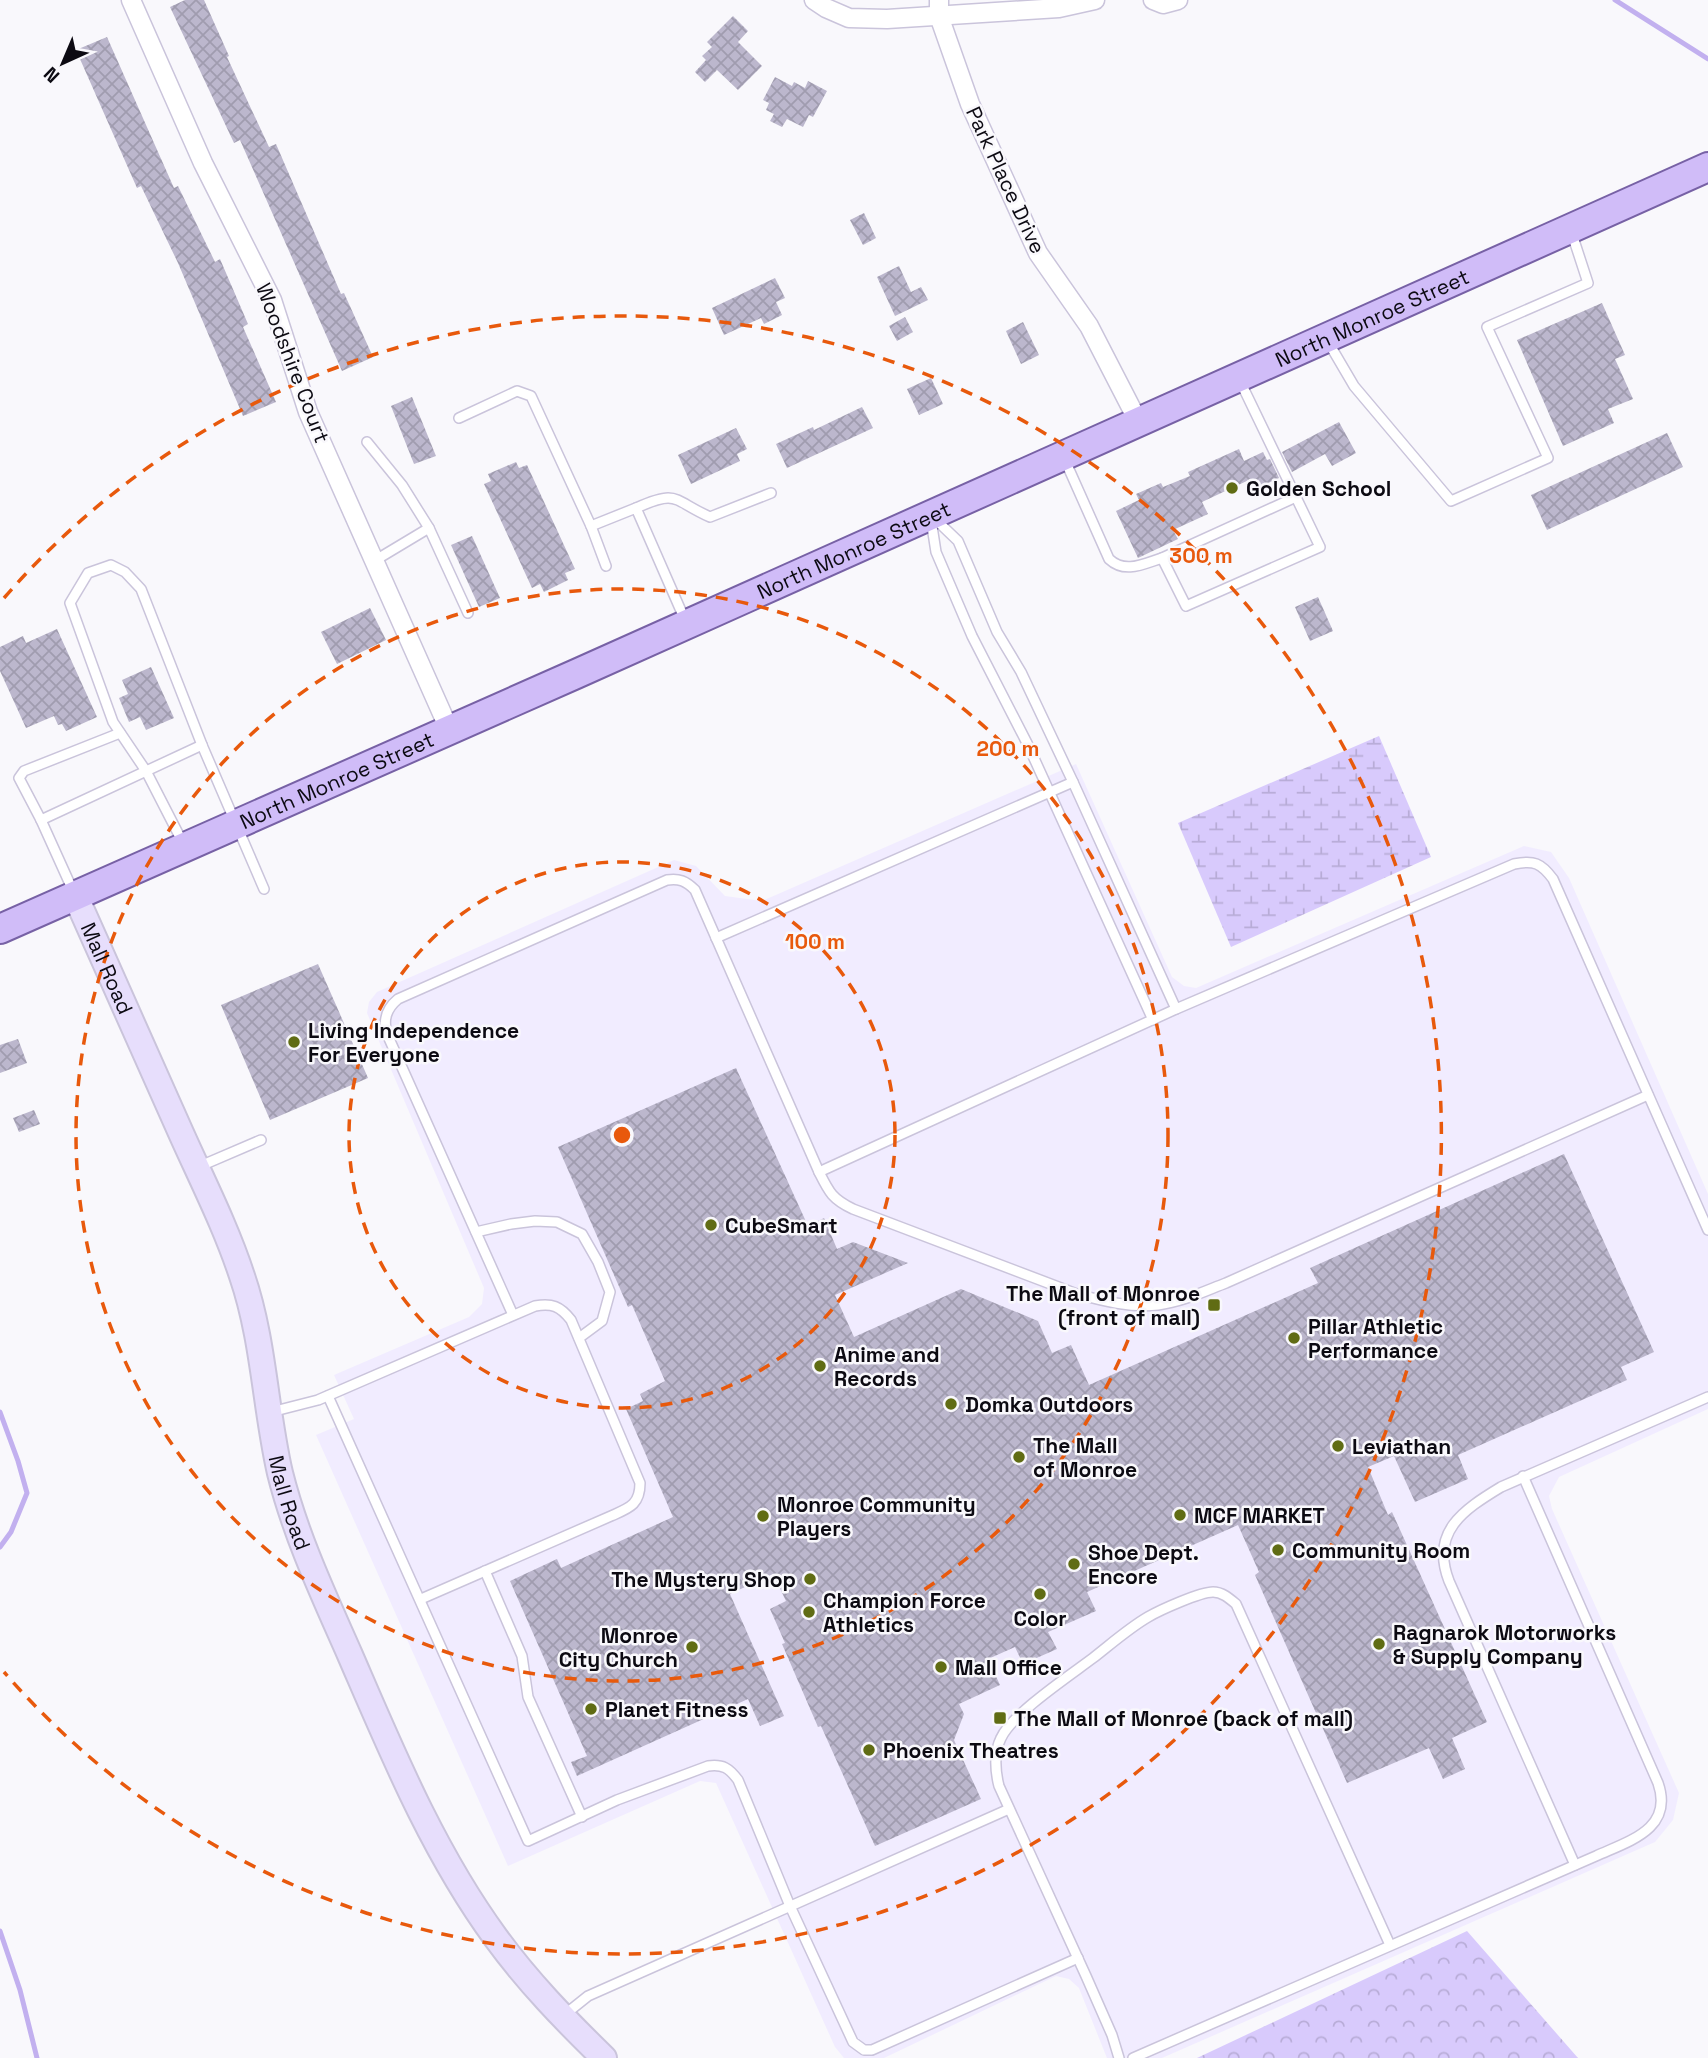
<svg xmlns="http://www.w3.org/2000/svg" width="1708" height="2058" font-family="'Space Grotesk',sans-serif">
  <defs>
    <pattern id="forest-crowns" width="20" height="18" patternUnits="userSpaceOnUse" patternTransform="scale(1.75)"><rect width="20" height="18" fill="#d8cafc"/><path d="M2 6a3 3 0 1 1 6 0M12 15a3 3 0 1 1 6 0" fill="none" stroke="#b8acd7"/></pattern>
    <pattern id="wetland-marsh" width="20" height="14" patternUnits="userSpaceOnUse" patternTransform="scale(1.75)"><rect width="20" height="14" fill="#d8cafc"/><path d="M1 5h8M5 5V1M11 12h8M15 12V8" fill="none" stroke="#b8acd7"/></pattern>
    <pattern id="building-cross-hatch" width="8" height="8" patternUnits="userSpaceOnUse" patternTransform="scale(1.75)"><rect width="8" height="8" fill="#bcb7cd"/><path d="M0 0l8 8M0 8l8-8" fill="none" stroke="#a09caf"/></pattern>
  </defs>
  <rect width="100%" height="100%" fill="#f9f8fc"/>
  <path fill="#f1ecff" d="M 1076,764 L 1172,977 L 1184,986 L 1196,988 L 1524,846 L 1551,852 L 1569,878 L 1708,1194 L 1708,1409 L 1559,1477 L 1549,1496 L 1552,1509 L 1679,1793 L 1673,1820 L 1655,1842 L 1162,2058 L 1107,2058 L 1079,1988 L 1069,1979 L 1056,1976 L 884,2058 L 844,2058 L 835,2047 L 716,1783 L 700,1781 L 508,1866 L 316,1435 L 354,1419 L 334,1375 L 469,1317 L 482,1304 L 484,1288 L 367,1013 L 369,1002 L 377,992 L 674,860 L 696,866 L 725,896 L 762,901 Z"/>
  <path fill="url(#forest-crowns)" d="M 1467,1931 L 1578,2058 L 1197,2058 Z"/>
  <path fill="url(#wetland-marsh)" d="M 1379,736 L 1431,857 L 1231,947 L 1178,823 Z"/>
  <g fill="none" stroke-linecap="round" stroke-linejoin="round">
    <g stroke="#c2b0ef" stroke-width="5">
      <path d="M 1615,0 L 1708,59"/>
      <path d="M 0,1412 L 18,1461 L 27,1493 L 11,1532 L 0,1547"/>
      <path d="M 0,1931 L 20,1990 L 37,2058"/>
    </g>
  </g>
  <g fill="url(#building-cross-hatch)">
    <path d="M 185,0 L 204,0 L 229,56 L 227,57 L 269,147 L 276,144 L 341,294 L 344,293 L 373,357 L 342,371 L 240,140 L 234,143 L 170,7 Z"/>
    <path d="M 733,16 L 748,31 L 738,42 L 762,66 L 738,90 L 717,70 L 705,82 L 695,72 L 706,60 L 702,56 L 712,47 L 707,42 Z"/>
    <path d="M 107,37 L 174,188 L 178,186 L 215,262 L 220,259 L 248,324 L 243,327 L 276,402 L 243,416 L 178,263 L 141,186 L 137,188 L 76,50 Z"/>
    <path d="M 775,77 L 792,86 L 794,82 L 805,88 L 808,81 L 827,91 L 813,117 L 809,115 L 803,127 L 787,119 L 782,127 L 770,121 L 774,114 L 766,110 L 769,103 L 763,100 Z"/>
    <path d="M 864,213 L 876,238 L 863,245 L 850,220 Z"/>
    <path d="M 899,266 L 911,292 L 921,287 L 928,300 L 895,316 L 877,277 Z"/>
    <path d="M 775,278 L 785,298 L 776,302 L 782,315 L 764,324 L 761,318 L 724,335 L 712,308 Z"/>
    <path d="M 1602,303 L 1625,355 L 1615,359 L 1633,399 L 1608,409 L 1614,423 L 1563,446 L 1517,340 Z"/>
    <path d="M 905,317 L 913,332 L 897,341 L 889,326 Z"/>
    <path d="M 1023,322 L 1039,355 L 1021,364 L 1006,331 Z"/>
    <path d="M 931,378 L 943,404 L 919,415 L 907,389 Z"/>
    <path d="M 412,397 L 436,456 L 414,464 L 391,406 Z"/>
    <path d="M 862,407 L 873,428 L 787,468 L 776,444 L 813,427 L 814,430 Z"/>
    <path d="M 1339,422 L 1356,453 L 1332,466 L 1325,454 L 1292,472 L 1282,452 Z"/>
    <path d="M 736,428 L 747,449 L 737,454 L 740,461 L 691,484 L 678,455 Z"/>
    <path d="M 1667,433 L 1683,467 L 1547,530 L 1531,495 Z"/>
    <path d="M 1239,449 L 1244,461 L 1263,452 L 1267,460 L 1270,459 L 1279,478 L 1256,489 L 1251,479 L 1202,502 L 1208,514 L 1173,530 L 1178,539 L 1138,558 L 1116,511 L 1139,500 L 1136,494 L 1161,483 L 1163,487 L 1190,476 L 1188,472 Z"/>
    <path d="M 516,462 L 519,468 L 527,465 L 575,569 L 565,573 L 568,580 L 544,592 L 540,584 L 532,588 L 484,484 L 491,481 L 488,474 Z"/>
    <path d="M 472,536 L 500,598 L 479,607 L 451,545 Z"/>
    <path d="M 1318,597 L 1333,631 L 1310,641 L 1295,607 Z"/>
    <path d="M 370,608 L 386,640 L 337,664 L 321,632 Z"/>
    <path d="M 57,629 L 97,717 L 66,731 L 62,724 L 58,725 L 54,716 L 26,728 L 0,671 L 0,647 L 23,636 L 26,643 Z"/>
    <path d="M 151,667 L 174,718 L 146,730 L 140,717 L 129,722 L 119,698 L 128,694 L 122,680 Z"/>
    <path d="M 318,964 L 368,1078 L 270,1120 L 221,1005 Z"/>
    <path d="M 18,1039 L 27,1063 L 0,1073 L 0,1045 Z"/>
    <path d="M 736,1068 L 808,1226 L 824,1218 L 837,1249 L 853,1242 L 908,1263 L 835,1295 L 854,1337 L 961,1289 L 1038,1321 L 1052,1353 L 1071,1345 L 1089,1385 L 1318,1283 L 1310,1268 L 1564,1154 L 1654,1352 L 1621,1367 L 1627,1380 L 1458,1455 L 1468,1479 L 1415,1502 L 1394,1456 L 1368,1467 L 1388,1515 L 1392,1512 L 1487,1722 L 1452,1738 L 1465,1769 L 1443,1779 L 1429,1748 L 1347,1783 L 1255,1575 L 1259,1572 L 1238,1525 L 1087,1592 L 1096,1611 L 1048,1632 L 1057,1649 L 1023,1664 L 1015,1647 L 988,1659 L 1000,1685 L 959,1704 L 964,1714 L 954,1740 L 981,1799 L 875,1846 L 821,1726 L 818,1727 L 782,1644 L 785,1643 L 770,1609 L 786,1601 L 773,1574 L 730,1594 L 784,1716 L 760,1726 L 748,1699 L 577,1776 L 571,1762 L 587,1756 L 510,1581 L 557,1559 L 561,1568 L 673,1517 L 626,1409 L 643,1401 L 640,1394 L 665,1381 L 632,1305 L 628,1307 L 558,1147 Z"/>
    <path d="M 34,1110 L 40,1124 L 19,1132 L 13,1118 Z"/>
  </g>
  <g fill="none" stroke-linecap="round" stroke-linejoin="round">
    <g stroke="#cac4db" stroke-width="12">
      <g id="lane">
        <path d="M 1327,340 L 1354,386 L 1451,501 L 1548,458 L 1487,327 L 1588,283 L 1571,231"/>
        <path d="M 459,418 L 517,391 L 531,396 L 591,526 L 606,566"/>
        <path d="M 367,442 L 402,485 L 429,528 L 374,561"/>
        <path d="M 1064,458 L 1109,559 C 1125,574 1143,564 1162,558 L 1186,606 L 1320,547 L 1240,381"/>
        <path d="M 636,508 C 679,489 672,500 710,517 L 771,493"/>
        <path d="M 934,518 L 958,541 L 997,632 L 1021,672 L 1073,782 L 1176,1009"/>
        <path d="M 931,520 L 936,552 L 972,636 L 1028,745 L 1153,1020"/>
        <path d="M 591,526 L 636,508 L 685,620"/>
        <path d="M 429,528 L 468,613"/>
        <path d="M 1162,558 L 1296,497"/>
        <path d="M 41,820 L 19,778 L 24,771 L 120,733"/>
        <path d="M 184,845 L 146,771 L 113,722 L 70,603 L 88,573 L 111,565 L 125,572 L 141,589 L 202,745"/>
        <path d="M 74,893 L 41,820 L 202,745 L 264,889"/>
        <path d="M 716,938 L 1073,782"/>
        <path d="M 198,1167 L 261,1140"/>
        <path d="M 819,1172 L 1176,1009 L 1514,864 C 1534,860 1541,863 1553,879 L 1708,1230"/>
        <path d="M 476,1232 L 511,1224 L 535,1221 L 557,1222 L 582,1234 L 598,1262 L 610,1292 L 602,1321 L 579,1338"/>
        <path d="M 513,1315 L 387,1034 C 383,1020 386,1009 398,999 L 667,880 C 679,878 686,881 695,890 L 819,1172 C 829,1192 832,1199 853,1209 L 1077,1294 C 1103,1301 1131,1308 1158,1305 C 1182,1302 1205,1291 1226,1283 L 1648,1095"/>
        <path d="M 328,1396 L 528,1841 L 617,1800 L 708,1766 C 723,1764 729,1768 738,1780 L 790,1906 L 853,2042 L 864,2050 L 872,2050 L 1078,1958"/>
        <path d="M 271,1412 L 318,1400 L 535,1306 C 552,1303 560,1306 571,1320 L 640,1483 C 640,1505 629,1508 611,1516 L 421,1599"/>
        <path d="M 485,1571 L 522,1656 L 528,1697 L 582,1817"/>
        <path d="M 1575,1865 L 1449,1581 C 1430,1532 1463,1510 1501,1487 L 1708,1397"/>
        <path d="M 563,2016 L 588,1996 L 1009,1809"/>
        <path d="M 1119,2058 L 1112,2035 L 1086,1976 L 999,1786 C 995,1771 994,1752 1001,1738 C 1012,1714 1069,1676 1093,1658 C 1111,1644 1129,1628 1148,1617 C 1160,1610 1200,1592 1213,1592 C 1222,1592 1229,1598 1236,1604 L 1390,1945"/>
        <path d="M 1133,2058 L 1596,1856 C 1629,1841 1674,1829 1658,1783 L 1523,1476"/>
      </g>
    </g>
    <g stroke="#cac4db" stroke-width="21">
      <g id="street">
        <path d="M 131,0 L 203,163 L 272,300 L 308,412 L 449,729"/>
        <path d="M 814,0 L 826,8 L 849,18 L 887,19 L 1059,8 L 1095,0"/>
        <path d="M 939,0 L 939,16 L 970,104 L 1038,253 L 1089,326 L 1139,423"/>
        <path d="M 1153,0 L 1163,4 L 1178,0"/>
      </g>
    </g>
    <g stroke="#cac4db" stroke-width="28">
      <g id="secondary">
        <path id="s1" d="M 75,895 C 110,974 146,1054 181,1133 C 202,1180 226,1227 242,1276 C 264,1340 265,1408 280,1473 C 296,1537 324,1596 350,1655 C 392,1752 433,1852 496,1938 C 528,1982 565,2020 604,2058"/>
      </g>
    </g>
    <g stroke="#7761a5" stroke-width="32">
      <g id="primary">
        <path id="s2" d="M 0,929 L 576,674 L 1708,167"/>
      </g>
    </g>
    <use href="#lane" stroke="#fff" stroke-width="9"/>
    <use href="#street" stroke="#fff" stroke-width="18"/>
    <use href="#secondary" stroke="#e7defc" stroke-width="24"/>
    <use href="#primary" stroke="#d0bcf8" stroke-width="28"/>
  </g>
  <g fill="none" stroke="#e8590c" stroke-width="3.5" stroke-dasharray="12 9">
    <circle cx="622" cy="1135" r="273"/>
    <circle cx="622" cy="1135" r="546"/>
    <path d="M4 598A819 819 0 1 1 4 1672"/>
  </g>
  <g fill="#606c14" stroke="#f9f8fc" stroke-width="2.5">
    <circle cx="1232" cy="488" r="7"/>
    <circle cx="294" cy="1042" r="7"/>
    <circle cx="711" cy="1225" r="7"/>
    <rect x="1207" y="1298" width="14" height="14" rx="3.5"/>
    <circle cx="1294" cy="1338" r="7"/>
    <circle cx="820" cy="1366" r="7"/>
    <circle cx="951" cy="1404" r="7"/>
    <circle cx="1338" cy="1446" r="7"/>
    <circle cx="1019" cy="1457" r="7"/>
    <circle cx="1180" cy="1515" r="7"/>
    <circle cx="763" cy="1516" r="7"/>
    <circle cx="1278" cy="1550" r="7"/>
    <circle cx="1074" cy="1564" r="7"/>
    <circle cx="810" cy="1579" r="7"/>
    <circle cx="1040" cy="1594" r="7"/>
    <circle cx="809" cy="1612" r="7"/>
    <circle cx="1379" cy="1644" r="7"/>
    <circle cx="692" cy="1647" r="7"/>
    <circle cx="941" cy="1667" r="7"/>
    <circle cx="591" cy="1709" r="7"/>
    <rect x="993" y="1711" width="14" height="14" rx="3.5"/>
    <circle cx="869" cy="1750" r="7"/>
  </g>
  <g text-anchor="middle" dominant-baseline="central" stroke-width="5" stroke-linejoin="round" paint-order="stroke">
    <g font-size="21" fill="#0c0a12" stroke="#f9f8fc">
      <text transform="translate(1006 180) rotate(65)">Park Place Drive</text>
      <text stroke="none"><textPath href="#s2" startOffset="1502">North Monroe Street</textPath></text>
      <text transform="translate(293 363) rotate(69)">Woodshire Court</text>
      <text stroke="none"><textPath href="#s2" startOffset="934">North Monroe Street</textPath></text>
      <text stroke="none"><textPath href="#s2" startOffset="368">North Monroe Street</textPath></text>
      <text stroke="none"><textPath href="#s1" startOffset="80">Mall Road</textPath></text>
      <text stroke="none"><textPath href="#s1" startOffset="648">Mall Road</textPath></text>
    </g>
    <g font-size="21" font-weight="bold" fill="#0c0a12" stroke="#f9f8fc" text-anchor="start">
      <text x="1246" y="488">Golden School</text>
      <text x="308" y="1030">Living Independence<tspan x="308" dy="24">For Everyone</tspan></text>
      <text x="725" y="1225">CubeSmart</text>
      <text x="1200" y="1293" text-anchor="end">The Mall of Monroe<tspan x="1200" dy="24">(front of mall)</tspan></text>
      <text x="1308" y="1326">Pillar Athletic<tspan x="1308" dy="24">Performance</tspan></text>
      <text x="834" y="1354">Anime and<tspan x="834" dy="24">Records</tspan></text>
      <text x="965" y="1404">Domka Outdoors</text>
      <text x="1033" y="1445">The Mall<tspan x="1033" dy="24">of Monroe</tspan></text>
      <text x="1352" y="1446">Leviathan</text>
      <text x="777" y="1504">Monroe Community<tspan x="777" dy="24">Players</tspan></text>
      <text x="1194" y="1515">MCF MARKET</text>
      <text x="1292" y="1550">Community Room</text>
      <text x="1088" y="1552">Shoe Dept.<tspan x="1088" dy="24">Encore</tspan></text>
      <text x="796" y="1579" text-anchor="end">The Mystery Shop</text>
      <text x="823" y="1600">Champion Force<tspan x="823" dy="24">Athletics</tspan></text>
      <text x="1040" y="1618" text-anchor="middle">Color</text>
      <text x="1393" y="1632">Ragnarok Motorworks<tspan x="1393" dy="24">&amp; Supply Company</tspan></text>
      <text x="678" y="1635" text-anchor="end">Monroe<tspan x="678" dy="24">City Church</tspan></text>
      <text x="955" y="1667">Mall Office</text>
      <text x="605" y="1709">Planet Fitness</text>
      <text x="1014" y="1718">The Mall of Monroe (back of mall)</text>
      <text x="883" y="1750">Phoenix Theatres</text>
    </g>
  </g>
  <circle cx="622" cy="1135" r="10" fill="#e8590c" stroke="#f9f8fc" stroke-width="3.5"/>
  <g font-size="21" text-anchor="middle" font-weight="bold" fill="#e8590c" stroke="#f9f8fc" stroke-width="5" stroke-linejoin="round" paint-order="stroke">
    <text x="1201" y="563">300 m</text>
    <text x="1008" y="756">200 m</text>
    <text x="815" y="949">100 m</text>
  </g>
  <g transform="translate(63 63) rotate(224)" stroke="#f9f8fc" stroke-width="5" paint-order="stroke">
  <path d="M0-5L12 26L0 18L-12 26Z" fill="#0c0a12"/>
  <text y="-10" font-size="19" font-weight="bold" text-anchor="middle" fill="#0c0a12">N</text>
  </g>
</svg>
